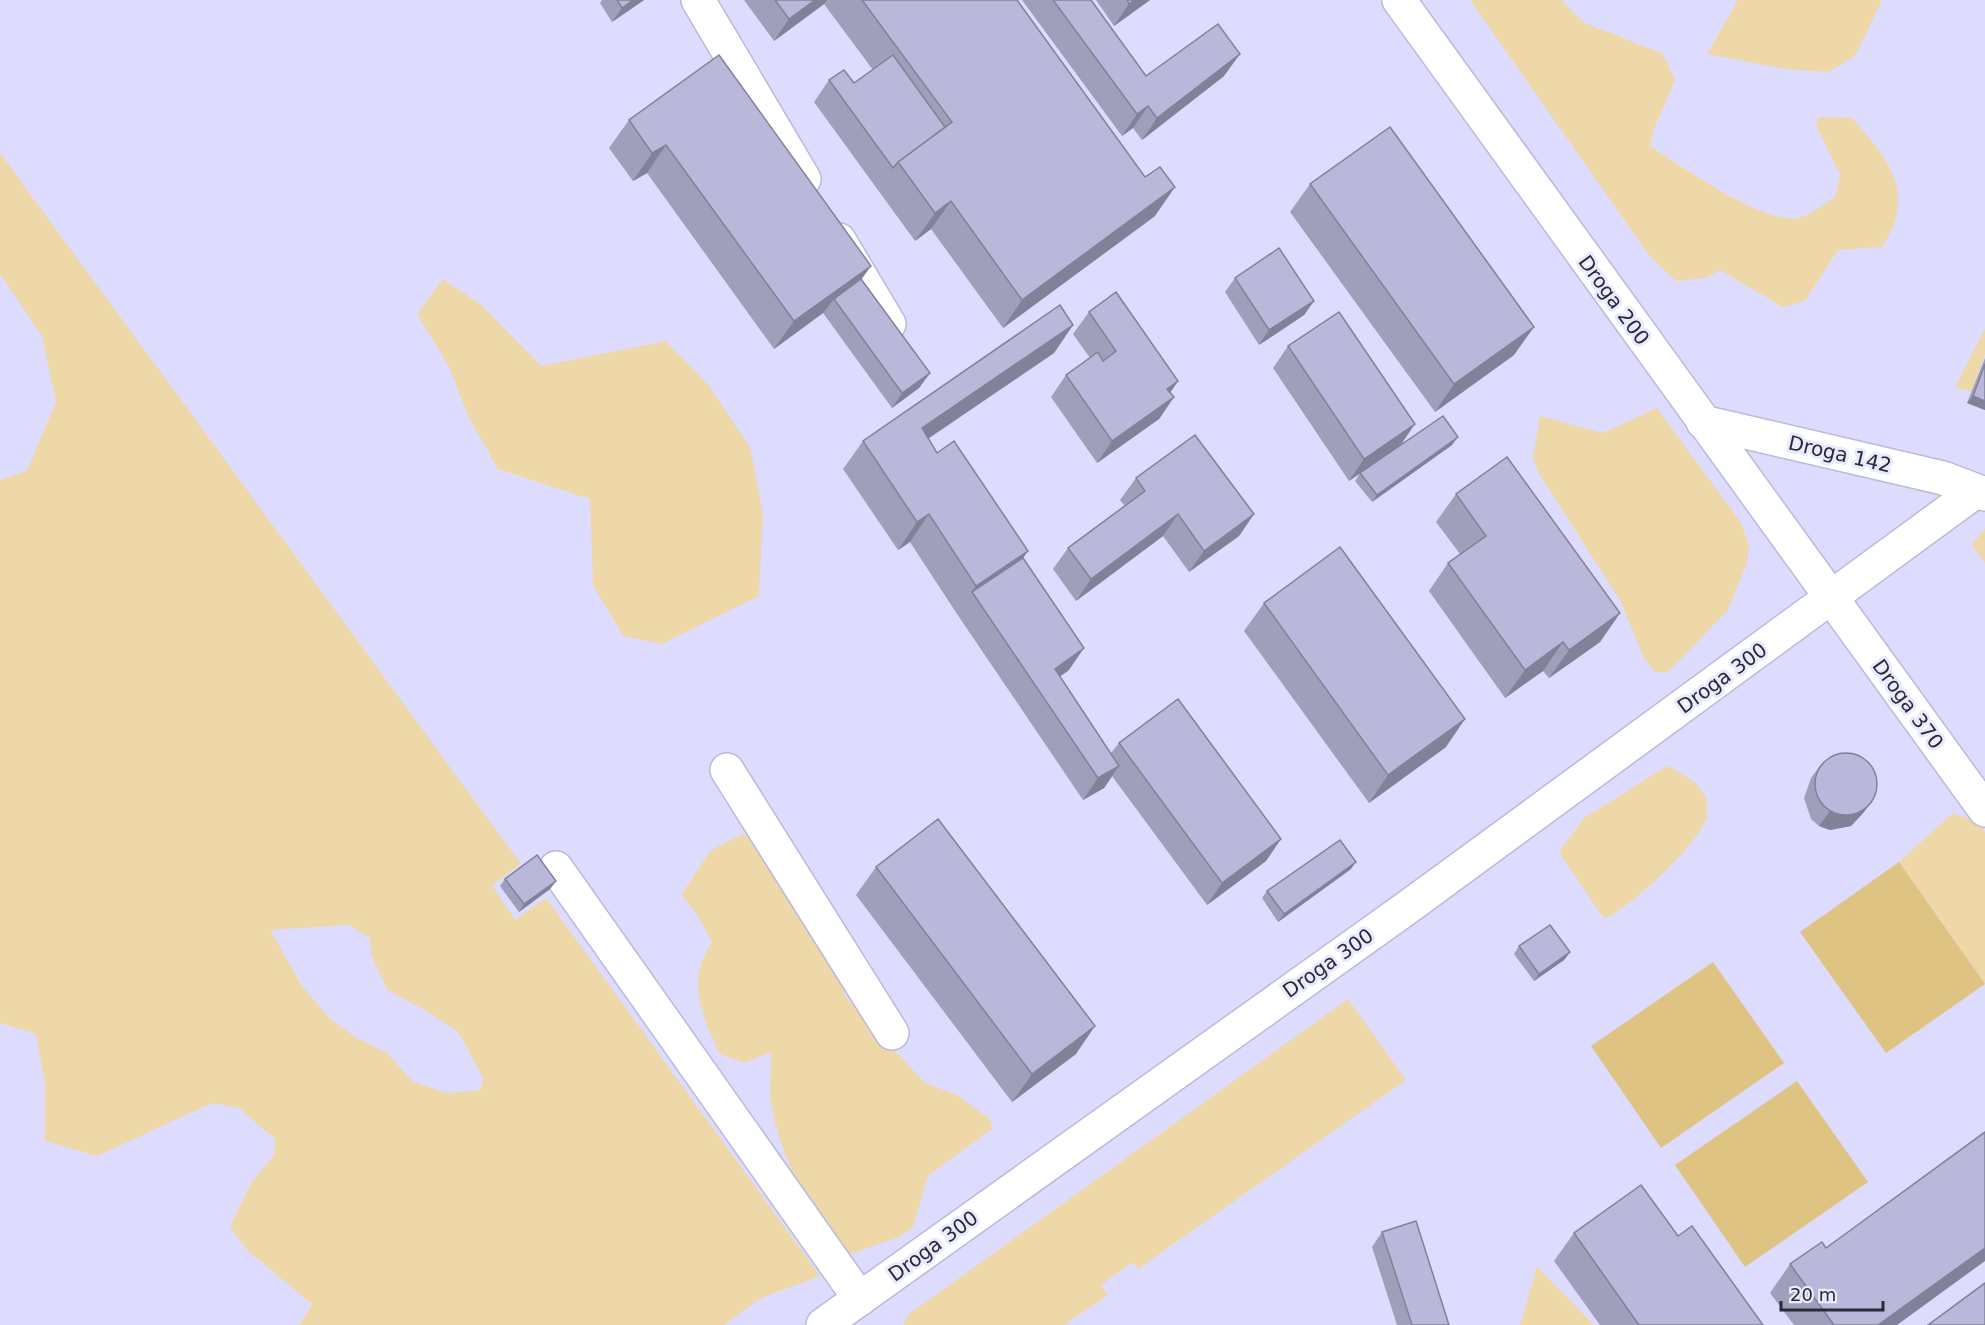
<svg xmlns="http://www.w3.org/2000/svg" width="1985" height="1325" font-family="'DejaVu Sans',sans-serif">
  <rect width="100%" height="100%" fill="#eaeaff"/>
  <rect fill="#dddcfe" x="0" y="0" width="1985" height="1325"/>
  <g fill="#eed8a8" fill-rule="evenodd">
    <path d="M 1470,0 L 1561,0 L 1583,22 L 1663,54 L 1675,80 L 1654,129 L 1650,146 C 1681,166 1763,225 1799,218 C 1810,215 1825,203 1835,197 L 1840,175 L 1816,125 L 1818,117 L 1852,118 C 1877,147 1906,176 1896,217 C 1894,227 1887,238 1882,247 L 1838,250 L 1805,301 L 1783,307 L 1720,270 L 1706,278 L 1676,281 L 1649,255 Z"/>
    <path d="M 1738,0 L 1882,0 L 1856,55 L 1828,72 L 1785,69 L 1707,54 Z"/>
    <path d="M 0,153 L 521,864 L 492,885 L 515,920 L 546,898 L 820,1276 L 761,1298 L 724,1325 L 299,1325 L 312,1304 L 247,1250 L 230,1227 L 251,1183 L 274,1155 L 275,1139 L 239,1108 L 212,1103 L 97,1156 L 45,1141 L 45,1084 L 36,1034 L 0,1023 L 0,480 L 27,471 L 56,402 L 42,336 L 0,274 ZM 349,925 L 370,938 L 371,954 L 387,990 L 425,1010 L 459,1033 L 483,1078 L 481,1090 L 446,1093 L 412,1081 L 387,1053 L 357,1038 L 331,1020 L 302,986 L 270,930 Z"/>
    <path d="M 443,279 L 481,305 L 541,366 L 666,341 L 708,385 L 750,447 L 763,513 L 759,596 L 662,644 L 623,636 L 593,585 L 590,499 L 498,469 L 468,416 L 449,366 L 417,314 Z"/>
    <path d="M 1985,329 L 1985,354 L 1972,392 L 1955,387 Z"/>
    <path d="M 1657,408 L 1741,523 L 1749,545 L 1747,563 L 1727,611 L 1668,672 L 1655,672 L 1643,656 L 1620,600 L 1538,472 L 1533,457 L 1540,416 L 1603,433 Z"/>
    <path d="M 1985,528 L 1985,563 L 1972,545 Z"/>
    <path d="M 1667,766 C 1683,774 1698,781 1706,798 C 1707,802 1708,812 1707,816 C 1702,841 1628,910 1604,919 L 1559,852 L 1584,818 Z"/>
    <path d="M 1953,813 L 1977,822 L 1985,832 L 1985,984 L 1899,862 Z"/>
    <path d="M 742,834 L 753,840 L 819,929 L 847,999 L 925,1083 L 957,1095 L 990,1119 L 993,1128 L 928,1176 L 913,1227 L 899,1237 L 844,1256 C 811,1212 780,1158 771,1103 C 769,1087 771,1068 771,1052 L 744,1063 L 720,1054 C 708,1030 692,995 700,967 C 702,959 708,950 712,942 L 695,911 L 681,895 L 710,851 Z"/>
    <path d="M 1348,999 L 1406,1080 L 1138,1269 L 1133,1262 L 1101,1285 L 1108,1295 L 1064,1325 L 903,1325 L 909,1314 Z"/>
    <path d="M 1537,1267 L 1594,1325 L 1520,1325 Z"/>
  </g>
  <g fill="#dfc382">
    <path d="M 1899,862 L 1985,984 L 1886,1053 L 1800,932 Z"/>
    <path d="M 1713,962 L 1784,1063 L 1661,1148 L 1591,1046 Z"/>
    <path d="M 1797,1081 L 1868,1182 L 1745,1267 L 1675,1165 Z"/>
  </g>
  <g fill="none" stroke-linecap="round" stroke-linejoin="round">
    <g stroke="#b9b9db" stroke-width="36">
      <g id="minor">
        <path d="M 698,0 L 804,179"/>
        <path d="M 1399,0 L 1985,810"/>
        <path d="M 839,240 L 889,324"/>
        <path d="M 1703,422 L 1943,478 L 1985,494"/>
        <path d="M 727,770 L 892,1033"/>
        <path d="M 556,868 L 860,1299"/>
        <path d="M 823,1325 L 1408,907 L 1976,491"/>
      </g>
    </g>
    <use href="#minor" stroke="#fff" stroke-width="33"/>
  </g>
  <g fill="#9f9ebb">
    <path d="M 602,0 L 644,0 L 612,22 L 600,3 Z"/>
    <path d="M 744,0 L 1017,0 L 1155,216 L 1003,328 L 931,229 L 915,241 L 814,102 L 829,80 L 854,83 L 873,70 L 824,4 L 774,41 Z"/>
    <path d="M 1022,0 L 1091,0 L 1146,76 L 1224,76 L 1142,140 L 1133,128 L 1122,136 Z"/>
    <path d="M 1096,0 L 1150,0 L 1114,26 Z"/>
    <path d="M 719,55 L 861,279 L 930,373 L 919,388 L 892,408 L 823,313 L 774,349 L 647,173 L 633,181 L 609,148 L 629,120 Z"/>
    <path d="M 1310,184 L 1514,355 L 1435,412 L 1290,212 Z"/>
    <path d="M 1235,278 L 1314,301 L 1304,315 L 1259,345 L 1225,292 Z"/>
    <path d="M 1089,312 L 1178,381 L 1170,393 L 1174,397 L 1159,419 L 1097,463 L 1051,397 L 1066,375 L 1090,358 L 1073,334 Z"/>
    <path d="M 1073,325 L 1054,353 L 928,439 L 937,453 L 1028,551 L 1023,558 L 1069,670 L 1060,676 L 1111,753 L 1119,743 L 1266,861 L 1207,905 L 1112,776 L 1104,788 L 1083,800 L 957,614 L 910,542 L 898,550 L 843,469 L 863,441 Z"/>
    <path d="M 1288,346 L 1401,445 L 1452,445 L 1372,502 L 1355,481 L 1360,473 L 1366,469 L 1349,481 L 1273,368 Z"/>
    <path d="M 1985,358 L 1985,410 L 1967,403 Z"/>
    <path d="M 1136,478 L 1254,514 L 1239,536 L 1189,572 L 1163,536 L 1076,601 L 1053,569 L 1068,548 L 1125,506 L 1120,500 Z"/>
    <path d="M 1456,494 L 1620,613 L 1600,642 L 1549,678 L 1543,671 L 1505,698 L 1429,591 L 1448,563 L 1460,554 L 1436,522 Z"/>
    <path d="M 1264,603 L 1446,747 L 1369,803 L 1244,631 Z"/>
    <path d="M 1822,763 L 1864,812 L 1851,826 L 1830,830 L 1819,826 L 1811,819 L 1804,798 L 1811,778 Z"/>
    <path d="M 876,867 L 1076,1054 L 1012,1102 L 856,895 Z"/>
    <path d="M 1351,869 L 1278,922 L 1262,898 L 1267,891 Z"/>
    <path d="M 505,879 L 556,881 L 550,889 L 519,912 L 500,886 Z"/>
    <path d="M 1519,946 L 1570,952 L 1564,960 L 1534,981 L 1514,954 Z"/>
    <path d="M 1382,1232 L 1449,1325 L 1397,1325 L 1372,1247 Z"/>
    <path d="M 1574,1233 L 1678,1236 L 1763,1325 L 1600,1325 L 1554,1261 Z"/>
    <path d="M 1826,1248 L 1897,1325 L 1794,1325 L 1770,1293 L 1790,1264 Z"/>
  </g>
  <g fill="#828199">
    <path d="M 633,0 L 644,0 L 612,22 L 622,8 Z"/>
    <path d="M 815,0 L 827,0 L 824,4 L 774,41 L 789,19 Z"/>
    <path d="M 1135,0 L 1150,0 L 1114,26 L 1129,4 Z"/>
    <path d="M 1240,54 L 1224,76 L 1142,140 L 1157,118 Z"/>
    <path d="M 1148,106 L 1133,128 L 1122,136 L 1137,114 Z"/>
    <path d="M 666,145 L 647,173 L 633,181 L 652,153 Z"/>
    <path d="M 1175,187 L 1155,216 L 1003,328 L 1022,300 Z"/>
    <path d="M 951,201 L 931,229 L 915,241 L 935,213 Z"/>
    <path d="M 871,266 L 851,294 L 834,299 L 823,313 L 774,349 L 794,321 Z"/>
    <path d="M 1314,301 L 1304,315 L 1259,345 L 1269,330 Z"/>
    <path d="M 1073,325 L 1054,353 L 902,456 L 922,428 Z"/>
    <path d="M 1534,327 L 1514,355 L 1435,412 L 1454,384 Z"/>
    <path d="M 930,373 L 919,388 L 892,408 L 902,393 Z"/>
    <path d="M 1178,381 L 1163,403 L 1167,389 Z"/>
    <path d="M 1973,396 L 1985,401 L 1985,410 L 1967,403 Z"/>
    <path d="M 1174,397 L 1159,419 L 1097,463 L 1112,441 Z"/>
    <path d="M 1415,424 L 1400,446 L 1349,481 L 1364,459 Z"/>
    <path d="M 1458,437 L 1452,445 L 1372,502 L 1377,495 Z"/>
    <path d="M 929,514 L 910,542 L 898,550 L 917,522 Z"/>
    <path d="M 1178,514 L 1163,536 L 1076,601 L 1091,579 Z"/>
    <path d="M 1254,514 L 1239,536 L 1189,572 L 1204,551 Z"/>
    <path d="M 1028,551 L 1008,579 L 972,592 L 976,586 Z"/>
    <path d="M 1620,613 L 1600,642 L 1549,678 L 1569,650 Z"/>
    <path d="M 1563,642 L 1543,671 L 1505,698 L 1525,670 Z"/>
    <path d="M 1084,648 L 1069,670 L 1040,691 L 1055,669 Z"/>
    <path d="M 1465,719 L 1446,747 L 1369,803 L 1388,775 Z"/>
    <path d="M 1119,766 L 1104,788 L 1083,800 L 1098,778 Z"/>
    <path d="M 1875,797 L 1864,812 L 1851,826 L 1830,830 L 1819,826 L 1830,811 Z"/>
    <path d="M 1281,839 L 1266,861 L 1207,905 L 1222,883 Z"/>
    <path d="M 1356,862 L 1351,869 L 1278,922 L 1284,914 Z"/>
    <path d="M 556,881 L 550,889 L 519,912 L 524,904 Z"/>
    <path d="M 1570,952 L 1564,960 L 1534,981 L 1539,974 Z"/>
    <path d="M 1095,1026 L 1076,1054 L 1012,1102 L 1032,1074 Z"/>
    <path d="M 1985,1248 L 1985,1261 L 1897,1325 L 1878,1325 Z"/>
  </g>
  <g fill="#b9b8da" stroke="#828199" stroke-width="1.5">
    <path d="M 617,0 L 633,0 L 622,8 Z"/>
    <path d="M 775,0 L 815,0 L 789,19 Z"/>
    <path d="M 862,0 L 1017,0 L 1145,177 L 1160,167 L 1175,187 L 1022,300 L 951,201 L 935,213 L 898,162 L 952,122 Z"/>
    <path d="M 1053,0 L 1091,0 L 1146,76 L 1218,24 L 1240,54 L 1157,118 L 1148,106 L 1137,114 Z"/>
    <path d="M 1127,0 L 1135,0 L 1129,4 Z"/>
    <path d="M 719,55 L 871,266 L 794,321 L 666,145 L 652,153 L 629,120 Z"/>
    <path d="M 893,55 L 945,127 L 898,162 L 893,168 L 829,80 L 844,70 L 854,83 Z"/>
    <path d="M 1390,127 L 1534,327 L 1454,384 L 1310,184 Z"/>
    <path d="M 1279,248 L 1314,301 L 1269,330 L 1235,278 Z"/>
    <path d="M 861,279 L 930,373 L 902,393 L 834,299 Z"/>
    <path d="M 1116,292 L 1178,381 L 1167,389 L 1174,397 L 1112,441 L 1066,375 L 1098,352 L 1103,361 L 1116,351 L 1089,312 Z"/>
    <path d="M 1060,305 L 1073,325 L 922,428 L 937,453 L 954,441 L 1028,551 L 976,586 L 929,514 L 917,522 L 863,441 Z"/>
    <path d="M 1339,312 L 1415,424 L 1364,459 L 1288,346 Z"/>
    <path d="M 1985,364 L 1985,401 L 1973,396 Z"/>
    <path d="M 1443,416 L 1458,437 L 1377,495 L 1360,473 Z"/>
    <path d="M 1195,435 L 1254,514 L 1204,551 L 1178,514 L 1091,579 L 1068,548 L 1145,491 L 1136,478 Z"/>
    <path d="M 1507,457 L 1620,613 L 1569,650 L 1563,642 L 1525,670 L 1448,563 L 1486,536 L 1456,494 Z"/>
    <path d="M 1340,547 L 1465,719 L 1388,775 L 1264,603 Z"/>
    <path d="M 1023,558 L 1084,648 L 1055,669 L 1119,766 L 1098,778 L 972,592 Z"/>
    <path d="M 1178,699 L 1281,839 L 1222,883 L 1119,743 Z"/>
    <circle cx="1846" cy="784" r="31"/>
    <path d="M 938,819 L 1095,1026 L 1032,1074 L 876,867 Z"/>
    <path d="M 1340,840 L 1356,862 L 1284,914 L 1267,891 Z"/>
    <path d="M 537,855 L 556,881 L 524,904 L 505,879 Z"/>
    <path d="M 1550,925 L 1570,952 L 1539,974 L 1519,946 Z"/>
    <path d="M 1985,1132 L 1985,1248 L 1878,1325 L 1834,1325 L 1790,1264 L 1822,1242 L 1826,1248 Z"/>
    <path d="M 1641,1185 L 1678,1236 L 1692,1226 L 1763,1325 L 1639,1325 L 1574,1233 Z"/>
    <path d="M 1416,1221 L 1449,1325 L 1412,1325 L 1382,1232 Z"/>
    <path d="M 1985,1283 L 1985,1325 L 1928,1325 Z"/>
  </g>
  <g text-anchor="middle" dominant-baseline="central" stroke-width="6" stroke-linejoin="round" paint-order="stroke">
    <g font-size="20" fill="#2a2936" stroke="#eaeaff">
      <text transform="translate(1614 300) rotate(54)">Droga 200</text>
      <text transform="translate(1840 454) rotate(13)">Droga 142</text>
      <text transform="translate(1722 678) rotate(-36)">Droga 300</text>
      <text transform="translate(1908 704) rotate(54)">Droga 370</text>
      <text transform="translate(1328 963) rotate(-35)">Droga 300</text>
      <text transform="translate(933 1246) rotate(-36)">Droga 300</text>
    </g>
  </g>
  <path d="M1781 1301v9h102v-9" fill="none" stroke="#2a2936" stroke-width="3"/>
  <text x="1790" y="1301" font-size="18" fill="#2a2936" stroke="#eaeaff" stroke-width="4.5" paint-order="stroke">20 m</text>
</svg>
